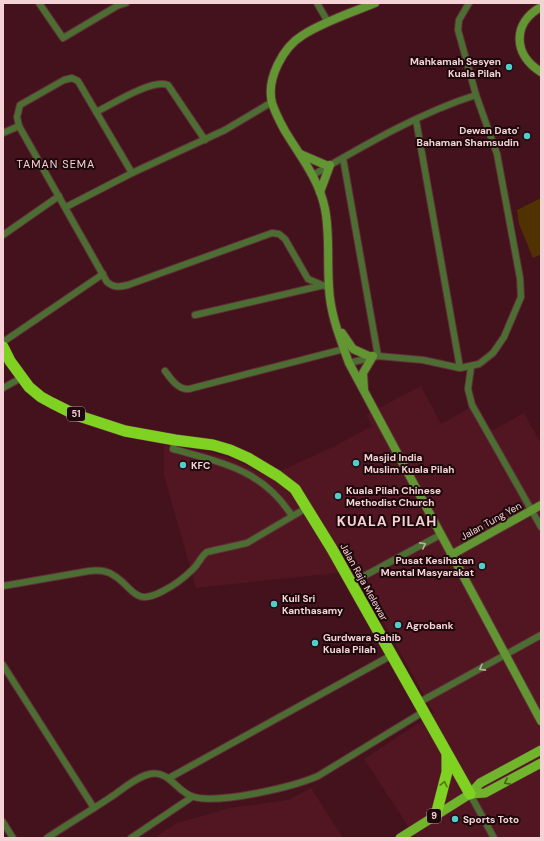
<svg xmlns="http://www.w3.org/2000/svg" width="544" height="841" font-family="'DM Sans',sans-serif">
  <rect width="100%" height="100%" fill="#44121c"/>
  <g fill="#511621">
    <path d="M 421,386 L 441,424 L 477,404 L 491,431 L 524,413 L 540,442 L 541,442 L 541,838 L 416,838 L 364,759 L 434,713 L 355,571 L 196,588 L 164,475 L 164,445 L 207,452 L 233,459 L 265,475 L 287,468 L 335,446 L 372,426 L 366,415 Z"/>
    <path d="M 311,788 L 343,838 L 154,838 L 177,823 L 230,808 L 288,800 Z"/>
  </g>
  <path fill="#503200" d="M 541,198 L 541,254 L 533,258 L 519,224 L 517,210 Z"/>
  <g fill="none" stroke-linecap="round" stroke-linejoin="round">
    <g stroke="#60313a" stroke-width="8">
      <g id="street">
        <path d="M 39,3 L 63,38 L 117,6 L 126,3"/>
        <path d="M 317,3 L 328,22"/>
        <path d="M 96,112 C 113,104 151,79 168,85 L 205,140"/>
        <path d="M 416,120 L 460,368"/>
        <path d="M 3,133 L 19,126"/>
        <path d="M 343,158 L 378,356"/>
        <path d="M 132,173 L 78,81 L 72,78 L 64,80 L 20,105 L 17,117 L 19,126 L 107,282 C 114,288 120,287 128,285 L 272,233 L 279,234 L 285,239 L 308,279 L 329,288"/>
        <path d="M 313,175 C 365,145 419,113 476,95"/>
        <path d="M 66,207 L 132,173 L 225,130 L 272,102"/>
        <path d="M 3,235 L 59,196"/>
        <path d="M 195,315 L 320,286"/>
        <path d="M 3,342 L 103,274"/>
        <path d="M 349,363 L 378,356 L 423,360 L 460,368 L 479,364 L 493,353 L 504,337 L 521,297 L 520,278 L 497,154 L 476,95 L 458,30 L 459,20 L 469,3"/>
        <path d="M 471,367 L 468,389 L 472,405 L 541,527"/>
        <path d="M 165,371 C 171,379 178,390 189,389 L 344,349"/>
        <path d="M 3,388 L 21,378"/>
        <path d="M 175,440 L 173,449 C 223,463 263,470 292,516"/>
        <path d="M 351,583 L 440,535"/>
        <path d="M 3,586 L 89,571 C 98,570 106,570 113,575 C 134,587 133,607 163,591 C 173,586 185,577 193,569 C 199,564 200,557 207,552 L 247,543 L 308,507"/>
        <path d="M 3,665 L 94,808"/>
        <path d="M 418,703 L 541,635"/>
        <path d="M 169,778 L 392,655"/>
        <path d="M 470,794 L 494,838"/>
        <path d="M 3,822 L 13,838"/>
        <path d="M 47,838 C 68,824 90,811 111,797 C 123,789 136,777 150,774 C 170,770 177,793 194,797 C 220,804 293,787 318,776 L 423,712"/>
        <path d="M 131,838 L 192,797"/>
      </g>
    </g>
    <g stroke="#60313a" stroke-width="10">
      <g id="secondary">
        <path d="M 375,3 C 351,13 325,21 303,35 C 283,47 266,79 272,103 C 275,112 280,122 285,131 C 300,156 319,179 325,209 C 330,234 327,261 329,287 C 330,314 340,338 349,363 L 541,721"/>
        <path d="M 541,7 C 512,23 513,55 541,72"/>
        <path d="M 300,154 L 328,166"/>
        <path d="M 320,192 L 330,165"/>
        <path d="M 342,333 L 353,349 L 371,357"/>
        <path d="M 364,389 L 363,373 L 373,356"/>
        <path d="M 451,555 L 541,505"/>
      </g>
    </g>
    <g stroke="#60313a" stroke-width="10">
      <g id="primary">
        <path d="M 470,794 L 485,793 L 541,763"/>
        <path d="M 400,838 L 470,794 L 480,783 L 541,750"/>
      </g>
    </g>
    <g stroke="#60313a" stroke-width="12">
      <g id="highway">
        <path d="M 3,347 L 10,361 L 29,387 L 41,397 L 52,403 L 76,415 L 125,431 L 175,440 L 213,445 L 230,450 L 248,458 L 278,476 L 295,489 L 332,549 L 470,794"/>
        <path d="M 436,815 L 447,772 L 447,755"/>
      </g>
    </g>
    <use href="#street" stroke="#4d6e33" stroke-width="6"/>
    <use href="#secondary" stroke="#629632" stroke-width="8"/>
    <use href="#primary" stroke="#71b52d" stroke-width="9"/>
    <use href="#highway" stroke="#7fd221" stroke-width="11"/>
  </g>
  <defs><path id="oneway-chevron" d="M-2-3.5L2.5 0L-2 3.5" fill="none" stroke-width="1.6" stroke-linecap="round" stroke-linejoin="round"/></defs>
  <g stroke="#baaf9c">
    <use href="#oneway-chevron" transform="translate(423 545) rotate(-28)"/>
    <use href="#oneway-chevron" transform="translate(482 668) rotate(151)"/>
  </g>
  <use stroke="#475e1c" href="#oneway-chevron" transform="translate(507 782) rotate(152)"/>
  <use stroke="#537717" href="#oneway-chevron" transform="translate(444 784) rotate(-77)"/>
  <g fill="#53cdca" stroke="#1d080b" stroke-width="1.5">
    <circle cx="509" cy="67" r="4"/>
    <circle cx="527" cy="136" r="4"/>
    <circle cx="356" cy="463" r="4"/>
    <circle cx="183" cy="465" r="4"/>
    <circle cx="338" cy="496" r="4"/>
    <circle cx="482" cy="566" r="4"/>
    <circle cx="274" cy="604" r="4"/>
    <circle cx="398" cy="625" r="4"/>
    <circle cx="315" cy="643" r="4"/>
    <circle cx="455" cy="819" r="4"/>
  </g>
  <g text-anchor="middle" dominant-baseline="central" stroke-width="4" stroke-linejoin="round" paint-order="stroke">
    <g fill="#1d080b" stroke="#b49598" stroke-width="1">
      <rect x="67" y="407" width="18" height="14" rx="3"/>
      <rect x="427" y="809" width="14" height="14" rx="3"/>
    </g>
    <g font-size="9" font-weight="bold" fill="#f4d2d5">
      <text x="76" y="414">51</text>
      <text x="434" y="816">9</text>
    </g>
    <g font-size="10" font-weight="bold" fill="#f4d2d5" stroke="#1d080b" text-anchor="start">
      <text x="501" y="61" text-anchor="end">Mahkamah Sesyen<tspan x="501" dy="12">Kuala Pilah</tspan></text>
      <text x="519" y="130" text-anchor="end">Dewan Dato'<tspan x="519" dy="12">Bahaman Shamsudin</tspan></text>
      <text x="364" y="457">Masjid India<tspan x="364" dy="12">Muslim Kuala Pilah</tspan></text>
      <text x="191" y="465">KFC</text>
      <text x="346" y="490">Kuala Pilah Chinese<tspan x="346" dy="12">Methodist Church</tspan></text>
      <text x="474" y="560" text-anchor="end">Pusat Kesihatan<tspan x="474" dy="12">Mental Masyarakat</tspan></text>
      <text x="282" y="598">Kuil Sri<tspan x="282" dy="12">Kanthasamy</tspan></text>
      <text x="406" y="625">Agrobank</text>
      <text x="323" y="637">Gurdwara Sahib<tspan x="323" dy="12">Kuala Pilah</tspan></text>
      <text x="463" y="819">Sports Toto</text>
    </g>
    <g font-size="10" fill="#f4d2d5" stroke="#1d080b">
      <text transform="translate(491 521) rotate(-29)">Jalan Tung Yen</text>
      <text transform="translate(364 582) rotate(61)">Jalan Raja Melewar</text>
    </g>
    <g font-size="11" letter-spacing="1" fill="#f4d2d5" stroke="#1d080b">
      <text x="56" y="164">TAMAN SEMA</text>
    </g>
    <g font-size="14" font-weight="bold" letter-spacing="1" fill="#f4d2d5" stroke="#1d080b">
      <text x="387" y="521">KUALA PILAH</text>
    </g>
  </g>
  <rect width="544" height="841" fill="none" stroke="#f4d2d5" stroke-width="8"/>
</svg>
